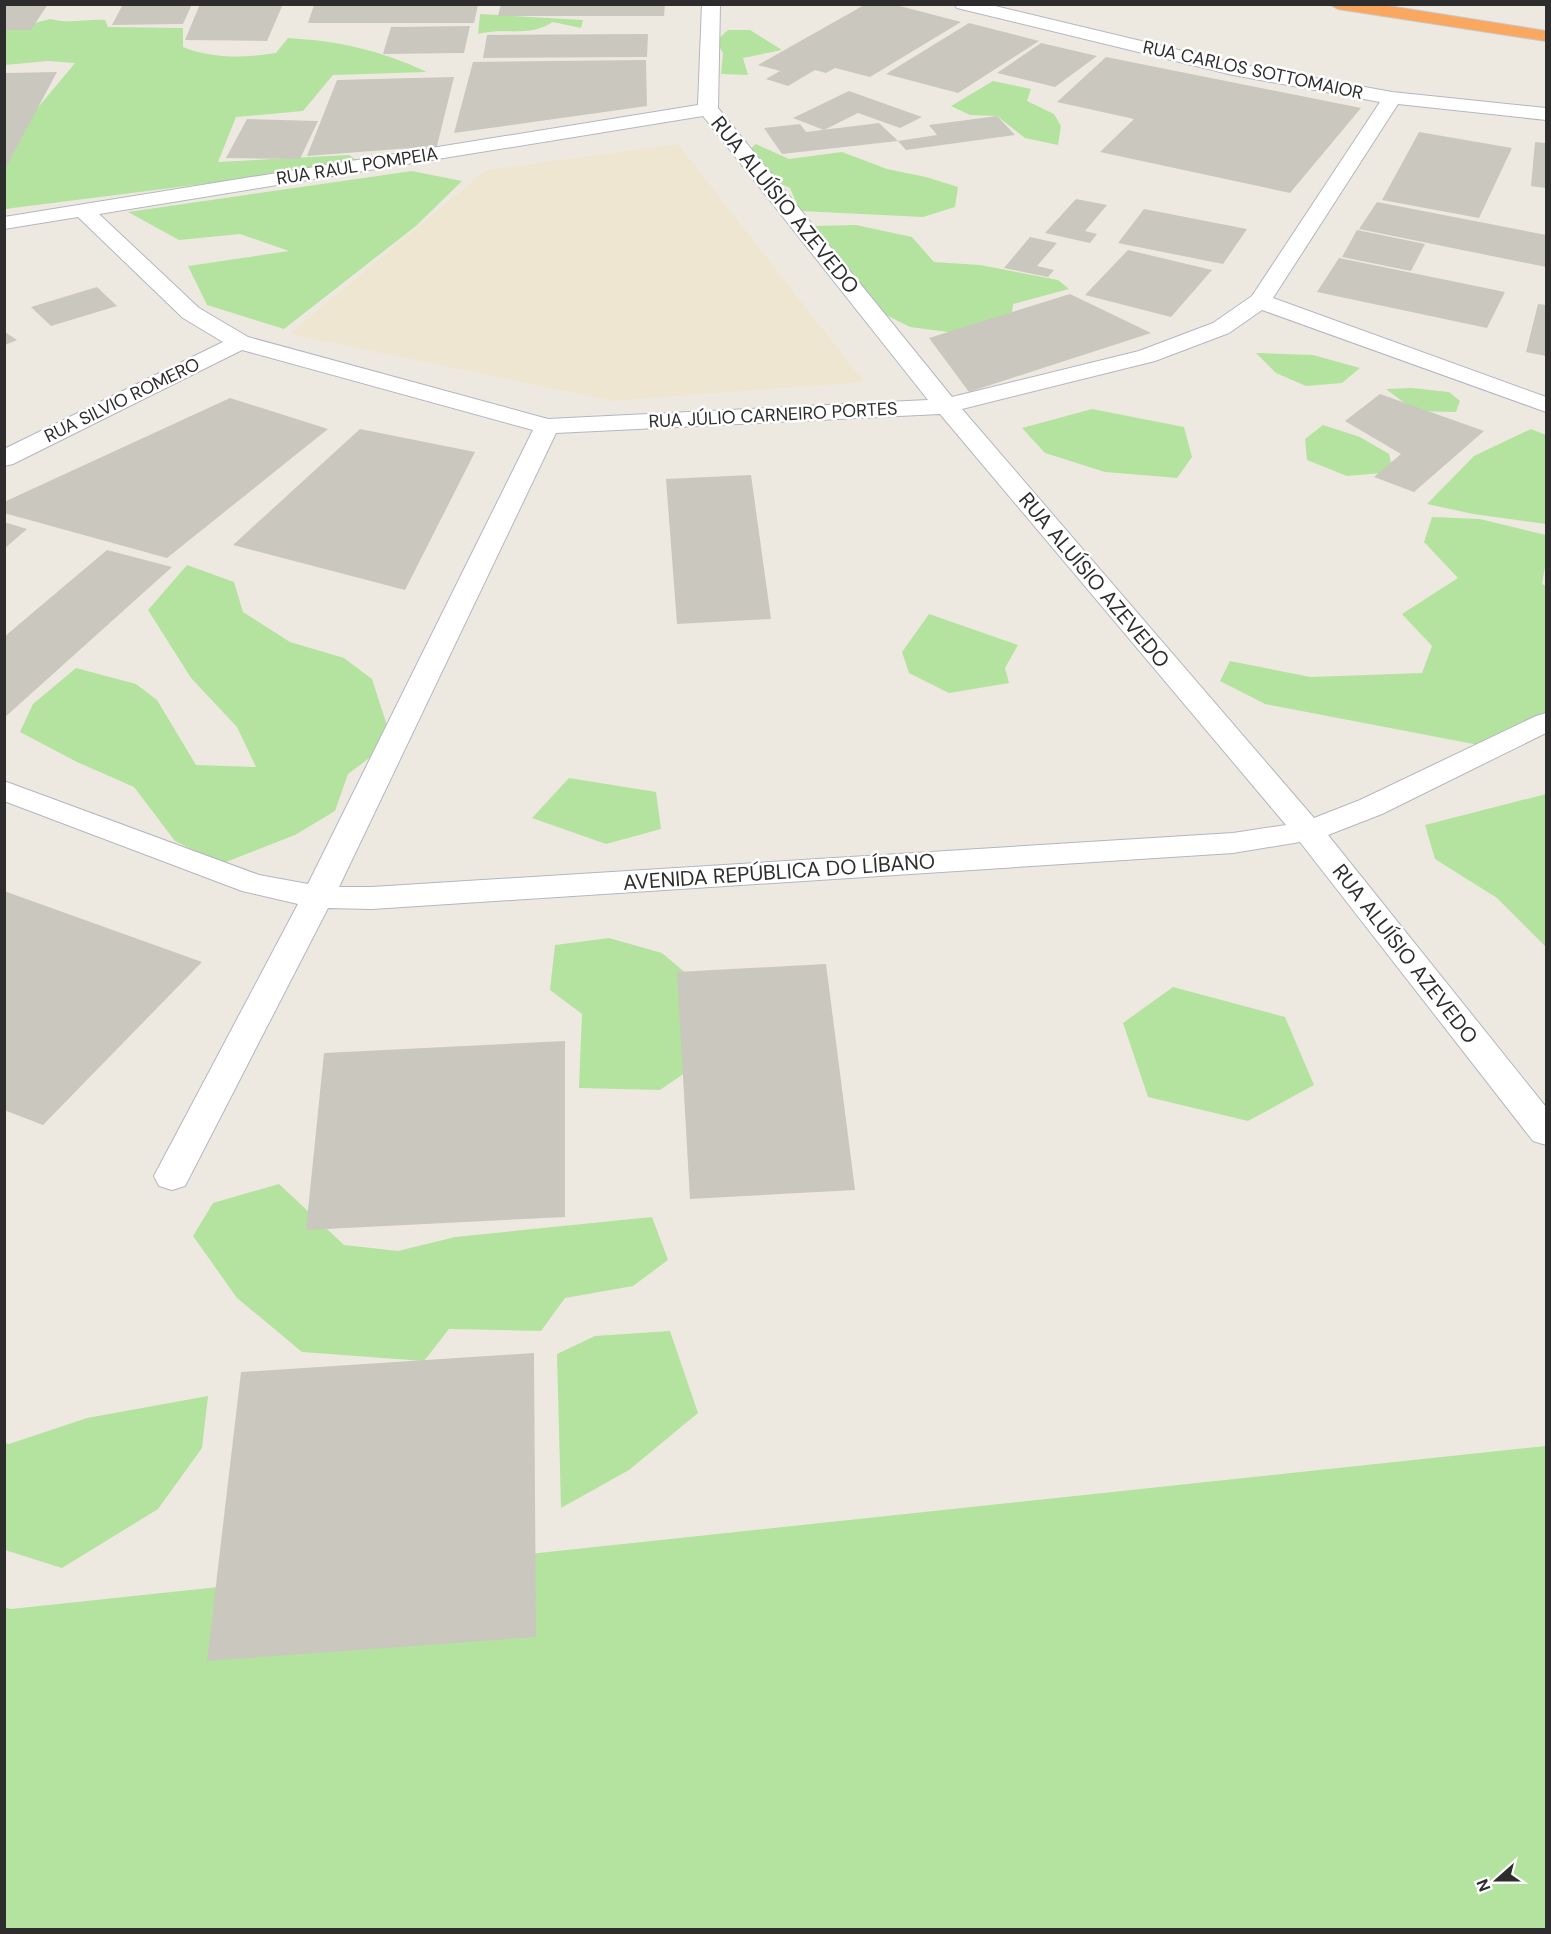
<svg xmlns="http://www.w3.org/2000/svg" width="1551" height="1934" font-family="'DM Sans',sans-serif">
  <rect width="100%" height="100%" fill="#eee9e0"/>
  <path fill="#efe6d1" d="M 678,144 L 864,382 L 613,401 L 289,334 L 486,170 Z"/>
  <g fill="#b4e39f">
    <path d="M 480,14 L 583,20 L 581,28 L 553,22 C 527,38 506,27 478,34 Z"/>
    <path d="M 50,19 C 68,24 86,19 105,20 L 108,27 L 183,28 L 183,47 C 213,59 244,58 276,53 L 288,38 C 340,41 379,50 427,72 L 333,75 L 303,111 L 236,117 L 218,162 L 349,155 L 362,164 L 5,209 L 5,147 L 75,63 L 48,61 L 5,65 L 5,27 L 27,25 Z"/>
    <path d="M 728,30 L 750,30 L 782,50 L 743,58 L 748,75 L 721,74 L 723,53 L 716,41 Z"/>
    <path d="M 993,81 L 1031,89 L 1027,101 L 1054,114 L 1061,126 L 1058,145 L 1025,138 L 997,116 L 970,115 L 951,106 Z"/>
    <path d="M 756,144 L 789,159 L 842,152 L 887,169 L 926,177 L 958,187 L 955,207 L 923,217 L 800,211 L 790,188 L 768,178 L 744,154 Z"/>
    <path d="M 412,171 L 462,181 L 416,226 L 284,329 L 207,305 L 188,266 L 289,251 L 240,234 L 179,240 L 128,212 Z"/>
    <path d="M 856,225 L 912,237 L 934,262 L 980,265 L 1058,280 L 1069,289 L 1013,304 L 1011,322 L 971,335 L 910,327 L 882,313 L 812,226 Z"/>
    <path d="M 1256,353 L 1313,355 L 1360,368 L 1342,383 L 1306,386 L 1276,373 Z"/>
    <path d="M 1412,388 L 1449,392 L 1460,401 L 1456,412 L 1415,411 L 1386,389 Z"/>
    <path d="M 1092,409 L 1184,427 L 1192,457 L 1177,478 L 1105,472 L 1045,453 L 1022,428 Z"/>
    <path d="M 1323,425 L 1360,437 L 1389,454 L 1393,472 L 1347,476 L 1307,460 L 1305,439 Z"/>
    <path d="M 1531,429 L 1546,435 L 1546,524 L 1473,514 L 1427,504 L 1474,456 Z"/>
    <path d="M 1432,517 L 1480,519 L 1546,535 L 1546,561 L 1542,584 L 1546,586 L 1546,724 L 1510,751 L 1265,704 L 1220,681 L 1230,661 L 1311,677 L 1422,673 L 1432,646 L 1402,614 L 1458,578 L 1424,542 Z"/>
    <path d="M 187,565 L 234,582 L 243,612 L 290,642 L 344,658 L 372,679 L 392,741 L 348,774 L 335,811 L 295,835 L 221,864 L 175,841 L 134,787 L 77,762 L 20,732 L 33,704 L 76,668 L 136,684 L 157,700 L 196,765 L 256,767 L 237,727 L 191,678 L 148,610 Z"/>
    <path d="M 929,614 L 1018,645 L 1005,668 L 1009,683 L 949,693 L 909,673 L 902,652 Z"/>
    <path d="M 569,778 L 656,792 L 661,829 L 606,844 L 532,818 Z"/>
    <path d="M 1546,794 L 1546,946 L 1545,946 L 1497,898 L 1435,859 L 1425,825 Z"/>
    <path d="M 609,938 L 662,953 L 713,996 L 711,1055 L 660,1090 L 579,1088 L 582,1014 L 550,990 L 555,945 Z"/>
    <path d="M 1173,987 L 1285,1017 L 1314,1085 L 1248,1121 L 1148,1097 L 1123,1023 Z"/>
    <path d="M 279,1184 L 344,1245 L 398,1251 L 455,1237 L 652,1217 L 668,1260 L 633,1286 L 565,1298 L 541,1331 L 449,1329 L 424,1361 L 302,1352 L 237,1298 L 193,1236 L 213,1203 Z"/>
    <path d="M 670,1331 L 698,1413 L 629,1470 L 561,1508 L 557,1354 L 595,1336 Z"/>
    <path d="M 208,1396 L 202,1448 L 158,1509 L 62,1568 L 5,1550 L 5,1443 L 9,1444 L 87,1418 Z"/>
    <path d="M 1546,1446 L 1546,1929 L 5,1929 L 4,1607 L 11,1609 Z"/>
  </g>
  <g fill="#cac7bf">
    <path d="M 4,4 L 48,4 L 31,30 L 4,30 Z"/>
    <path d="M 123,4 L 192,4 L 183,24 L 112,25 Z"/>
    <path d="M 200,4 L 283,4 L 267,41 L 185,40 Z"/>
    <path d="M 501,4 L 665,4 L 664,16 L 498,16 Z"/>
    <path d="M 866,4 L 892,4 L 961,22 L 870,77 L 835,68 L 826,73 L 815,70 L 788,86 L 766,79 L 780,71 L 758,65 Z"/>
    <path d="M 314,5 L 478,5 L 474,23 L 308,23 Z"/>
    <path d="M 969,23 L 1039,41 L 958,93 L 886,74 Z"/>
    <path d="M 470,26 L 464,53 L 383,54 L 391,27 Z"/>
    <path d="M 648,34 L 647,57 L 483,58 L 487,35 Z"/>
    <path d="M 1041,43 L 1097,56 L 1055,87 L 997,73 Z"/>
    <path d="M 1106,57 L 1361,108 L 1290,193 L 1100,152 L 1134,119 L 1057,102 Z"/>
    <path d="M 646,60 L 647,106 L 454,133 L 473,62 Z"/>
    <path d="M 57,72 L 4,171 L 4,73 Z"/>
    <path d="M 454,77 L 437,146 L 307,156 L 337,80 Z"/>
    <path d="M 849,91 L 922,117 L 900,128 L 858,113 L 824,130 L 793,118 Z"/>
    <path d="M 997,116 L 1015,135 L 906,150 L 898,141 L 937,135 L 929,125 Z"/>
    <path d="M 247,119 L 318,121 L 300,159 L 226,158 Z"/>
    <path d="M 879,123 L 898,141 L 782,154 L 764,128 L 800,124 L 806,132 Z"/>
    <path d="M 1419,132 L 1512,148 L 1479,218 L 1382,200 Z"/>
    <path d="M 1535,142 L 1546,143 L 1546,188 L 1531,186 Z"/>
    <path d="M 1076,199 L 1107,205 L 1085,231 L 1097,234 L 1090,243 L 1045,233 Z"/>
    <path d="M 1377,202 L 1546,235 L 1546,267 L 1359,229 Z"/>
    <path d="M 1144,209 L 1247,229 L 1223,264 L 1118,243 Z"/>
    <path d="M 1357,230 L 1425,244 L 1411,271 L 1342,257 Z"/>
    <path d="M 1030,237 L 1057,243 L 1037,266 L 1054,270 L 1048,277 L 1004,268 Z"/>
    <path d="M 1128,250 L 1212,270 L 1171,317 L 1085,295 Z"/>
    <path d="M 1339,258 L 1505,292 L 1487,328 L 1317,292 Z"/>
    <path d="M 97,287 L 117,306 L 51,326 L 31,307 Z"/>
    <path d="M 1070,294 L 1151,333 L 969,392 L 929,338 Z"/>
    <path d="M 1538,304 L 1546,305 L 1546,356 L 1526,352 Z"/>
    <path d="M 5,332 L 17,340 L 5,345 Z"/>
    <path d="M 1380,394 L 1484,431 L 1414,492 L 1374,477 L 1401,454 L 1345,421 Z"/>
    <path d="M 230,398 L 328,429 L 167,558 L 4,513 L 4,502 Z"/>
    <path d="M 360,429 L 475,452 L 405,590 L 233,545 Z"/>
    <path d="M 751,475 L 771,619 L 677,624 L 666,479 Z"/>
    <path d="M 4,522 L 27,529 L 4,549 Z"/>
    <path d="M 107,550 L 172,567 L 4,718 L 4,637 Z"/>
    <path d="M 4,891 L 202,962 L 43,1125 L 4,1110 Z"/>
    <path d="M 826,964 L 855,1190 L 690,1199 L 677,972 Z"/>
    <path d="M 565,1041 L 565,1217 L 306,1230 L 324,1053 Z"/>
    <path d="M 534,1353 L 536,1637 L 207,1661 L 241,1372 Z"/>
  </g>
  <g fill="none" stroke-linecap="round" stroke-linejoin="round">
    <g stroke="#b4b6c0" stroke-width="2">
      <path id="minor" d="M 702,4 L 720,4 L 718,108 L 952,397 L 1139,351 L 1213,323 L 1252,296 L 1380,102 L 1233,75 L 957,8 L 954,4 L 987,4 L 1233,63 L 1392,92 L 1546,108 L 1546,120 L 1398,104 L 1273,298 L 1546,397 L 1546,412 L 1262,310 L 1229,333 L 1155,361 L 962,409 L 1314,818 L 1360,800 L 1536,716 L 1546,713 L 1546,733 L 1382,814 L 1328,835 L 1546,1107 L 1546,1145 L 1533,1141 L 1300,842 L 1233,853 L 372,909 L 328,908 L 185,1186 L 172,1190 L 159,1186 L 154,1176 L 298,904 L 242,891 L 4,801 L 4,781 L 259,875 L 308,884 L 533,430 L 242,350 L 13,464 L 4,466 L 4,449 L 223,342 L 183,318 L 78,217 L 4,229 L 4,217 L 698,105 ZM 703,116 L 928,400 L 548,419 L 248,337 L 199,308 L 99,214 ZM 940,414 L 1286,825 L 1233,833 L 372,887 L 339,887 L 556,433 Z"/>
    </g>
    <g stroke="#c8c8c8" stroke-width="2">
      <path id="highway" d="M 1329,4 L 1376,4 L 1546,31 L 1546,41 L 1338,9 Z"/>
    </g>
    <use href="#minor" fill="#fff" fill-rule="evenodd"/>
    <use href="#highway" fill="#faa75f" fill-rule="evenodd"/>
  </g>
  <g text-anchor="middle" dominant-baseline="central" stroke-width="5" stroke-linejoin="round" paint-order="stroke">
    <g font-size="18" fill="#2d2d2d" stroke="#fff">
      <text transform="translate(1253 70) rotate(12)">RUA CARLOS SOTTOMAIOR</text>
      <text transform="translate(357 166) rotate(-9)">RUA RAUL POMPEIA</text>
      <text transform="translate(122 400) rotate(-26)">RUA SILVIO ROMERO</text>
      <text transform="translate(773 415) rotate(-3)">RUA JÚLIO CARNEIRO PORTES</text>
    </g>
    <g font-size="21" fill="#2d2d2d" stroke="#fff">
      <text transform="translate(785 205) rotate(51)">RUA ALUÍSIO AZEVEDO</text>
      <text transform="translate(1094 580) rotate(50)">RUA ALUÍSIO AZEVEDO</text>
      <text transform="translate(779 872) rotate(-4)">AVENIDA REPÚBLICA DO LÍBANO</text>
      <text transform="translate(1405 954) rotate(52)">RUA ALUÍSIO AZEVEDO</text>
    </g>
  </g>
  <rect width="1551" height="1934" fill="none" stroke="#2d2d2d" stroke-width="12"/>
  <g transform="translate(1497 1880) rotate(249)" stroke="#ffffff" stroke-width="4.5" paint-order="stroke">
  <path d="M0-4.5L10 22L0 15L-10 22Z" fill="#2d2d2d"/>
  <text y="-9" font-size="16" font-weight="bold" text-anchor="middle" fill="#2d2d2d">N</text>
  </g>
</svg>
